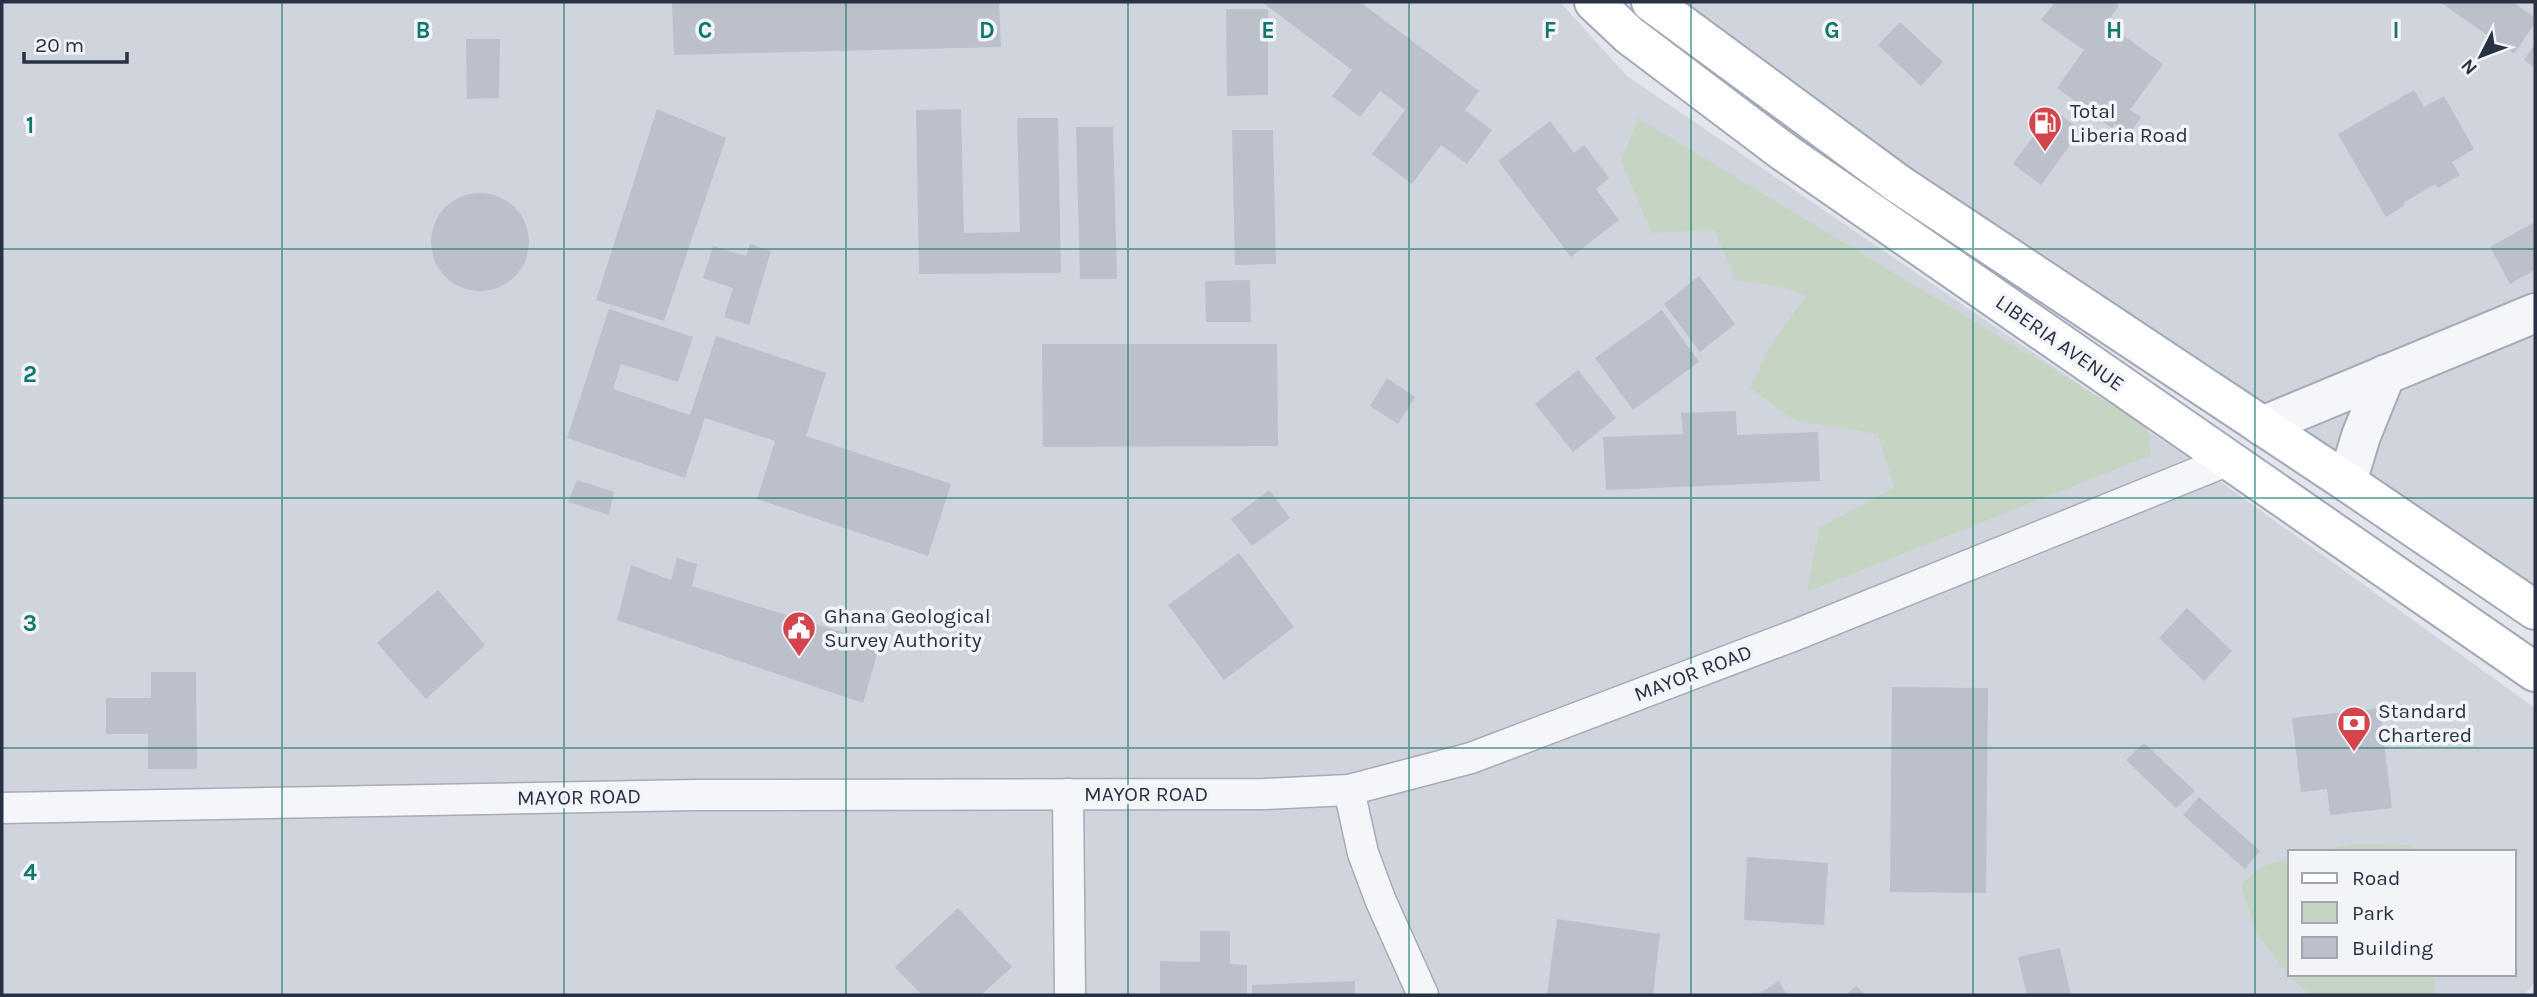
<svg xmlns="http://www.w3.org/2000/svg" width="2537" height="997" font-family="Karla,sans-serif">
  <rect width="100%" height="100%" fill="#e2e5eb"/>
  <g fill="#d0d4dd" fill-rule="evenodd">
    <path d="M 2,2 L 1560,2 L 1627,76 L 2182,454 L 2535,708 L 2535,982 L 2524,995 L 2,995 ZM 2290,852 L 2514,852 L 2514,974 L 2290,974 Z"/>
    <path d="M 1681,2 L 2535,2 L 2535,590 L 1820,114 Z"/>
  </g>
  <g fill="#c6d5c3">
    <path d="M 1638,118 L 2147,426 L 2151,455 L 1807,592 L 1819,528 L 1894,488 L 1878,434 L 1796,421 L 1750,388 L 1772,343 L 1806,296 L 1781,286 L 1736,281 L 1714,230 L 1652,233 L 1621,162 Z"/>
    <path d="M 2353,844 L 2412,845 L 2413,852 L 2318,852 Z"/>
    <path d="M 2290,858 L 2290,974 L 2434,974 L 2435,995 L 2310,995 L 2293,980 L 2257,935 L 2241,885 L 2260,867 Z"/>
  </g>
  <g fill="#bcc0cb">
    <path d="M 672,2 L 999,2 L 1001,47 L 674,55 Z"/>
    <path d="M 1262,2 L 1360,2 L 1479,91 L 1465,110 L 1492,130 L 1467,164 L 1441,145 L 1412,184 L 1372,154 L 1405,110 L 1380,91 L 1360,117 L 1332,96 L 1352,70 Z"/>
    <path d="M 2055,2 L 2113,2 L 2119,6 L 2106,23 L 2163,64 L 2130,110 L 2141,117 L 2129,134 L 2115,124 L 2112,128 L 2057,88 L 2084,50 L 2041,20 Z"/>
    <path d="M 2440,2 L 2513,2 L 2535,18 L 2535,23 L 2514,54 Z"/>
    <path d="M 1226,9 L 1268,9 L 1268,95 L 1227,96 Z"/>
    <path d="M 1900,22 L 1943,62 L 1921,86 L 1878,45 Z"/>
    <path d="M 466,39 L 500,39 L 499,98 L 467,99 Z"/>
    <path d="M 2535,44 L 2535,68 L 2524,60 Z"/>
    <path d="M 2414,90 L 2424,107 L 2444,96 L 2474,149 L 2452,162 L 2460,175 L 2438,188 L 2435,184 L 2403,203 L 2405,205 L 2386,217 L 2338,134 Z"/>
    <path d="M 657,109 L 726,138 L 664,321 L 596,300 Z"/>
    <path d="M 961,109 L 964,233 L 1020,232 L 1017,118 L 1058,118 L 1061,273 L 919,274 L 916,110 Z"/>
    <path d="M 2053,109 L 2081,130 L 2041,185 L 2013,164 Z"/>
    <path d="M 1550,121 L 1574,153 L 1584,145 L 1609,178 L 1596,189 L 1619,220 L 1571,257 L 1498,161 Z"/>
    <path d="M 1076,127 L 1113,127 L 1117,279 L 1080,279 Z"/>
    <path d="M 1232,130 L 1273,130 L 1276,264 L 1235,265 Z"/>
    <circle cx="480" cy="242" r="49"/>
    <path d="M 2535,222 L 2535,270 L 2510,284 L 2490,247 Z"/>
    <path d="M 750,244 L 771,251 L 749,325 L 724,317 L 733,288 L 703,278 L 713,246 L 746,256 Z"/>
    <path d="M 1699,276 L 1735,324 L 1700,352 L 1664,304 Z"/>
    <path d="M 1250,280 L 1251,322 L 1206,322 L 1205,281 Z"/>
    <path d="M 609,309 L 693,337 L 678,382 L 621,364 L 613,389 L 690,415 L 716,336 L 826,373 L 806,436 L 951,484 L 928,556 L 757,499 L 775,441 L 705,418 L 685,478 L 567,438 Z"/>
    <path d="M 1662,310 L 1699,362 L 1633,410 L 1595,358 Z"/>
    <path d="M 1042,344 L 1277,344 L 1278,446 L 1043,447 Z"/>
    <path d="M 1578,370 L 1616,418 L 1573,452 L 1535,404 Z"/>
    <path d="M 1387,378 L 1415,397 L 1398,424 L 1370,406 Z"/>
    <path d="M 1736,411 L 1737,435 L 1818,432 L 1820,481 L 1606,490 L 1603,437 L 1683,434 L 1681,413 Z"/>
    <path d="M 577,480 L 614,492 L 609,515 L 568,502 Z"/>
    <path d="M 1269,490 L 1290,518 L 1252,546 L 1231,519 Z"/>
    <path d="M 1239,553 L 1294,627 L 1224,680 L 1168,605 Z"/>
    <path d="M 677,558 L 697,564 L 692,586 L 880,644 L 863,703 L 617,620 L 631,565 L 671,580 Z"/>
    <path d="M 438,590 L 485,645 L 426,699 L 377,643 Z"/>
    <path d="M 2187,608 L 2232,651 L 2204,681 L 2159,638 Z"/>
    <path d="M 151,672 L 196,672 L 197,769 L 148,769 L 148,734 L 106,734 L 106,698 L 151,698 Z"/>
    <path d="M 1892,687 L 1988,688 L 1986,893 L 1890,892 Z"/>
    <path d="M 2380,708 L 2392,808 L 2330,815 L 2327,789 L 2301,792 L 2292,718 Z"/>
    <path d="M 2144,743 L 2195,791 L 2176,808 L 2126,760 Z"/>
    <path d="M 2199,797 L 2260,851 L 2245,869 L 2183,815 Z"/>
    <path d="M 1747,857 L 1828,863 L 1824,925 L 1744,920 Z"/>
    <path d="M 958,908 L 1012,967 L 981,995 L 922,995 L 895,967 Z"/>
    <path d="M 1557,919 L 1660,934 L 1653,995 L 1547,994 Z"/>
    <path d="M 1200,931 L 1230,931 L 1230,964 L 1247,965 L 1247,995 L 1160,995 L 1160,961 L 1200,962 Z"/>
    <path d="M 2060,948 L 2071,995 L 2027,995 L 2018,957 Z"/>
    <path d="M 1355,981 L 1355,995 L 1252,995 L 1252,985 Z"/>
    <path d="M 1779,981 L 1787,995 L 1757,995 Z"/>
    <path d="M 1856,986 L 1865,995 L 1846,995 Z"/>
  </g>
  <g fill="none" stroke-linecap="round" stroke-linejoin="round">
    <g stroke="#a7abb6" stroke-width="33">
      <g id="minor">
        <path d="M 1349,790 L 1363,853 L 1380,899 L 1423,995"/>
        <path d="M 1068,794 L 1070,995"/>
        <path d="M 2,808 L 695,795 L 1264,794 L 1349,790 L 1471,758 L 1798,634 L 2229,460"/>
      </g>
    </g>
    <g stroke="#a7abb6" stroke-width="42">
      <g id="tertiary">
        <path d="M 2262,426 L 2535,313"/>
        <path d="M 2347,482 L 2361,436 L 2386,374"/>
      </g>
    </g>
    <g stroke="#a1a8b7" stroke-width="42">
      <g id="primary">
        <path d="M 1594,2 L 1629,35 L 1784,152 L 2535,672"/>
        <path d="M 1651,2 L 1897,183 L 2347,482 L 2535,610"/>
      </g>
    </g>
    <use href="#minor" stroke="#f5f6f9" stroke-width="30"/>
    <use href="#tertiary" stroke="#f5f6f9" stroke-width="38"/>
    <use href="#primary" stroke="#fff" stroke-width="38"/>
  </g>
  <path fill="none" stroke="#0f766e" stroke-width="2" stroke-opacity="0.55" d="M 282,2 L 282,995M 564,2 L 564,995M 846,2 L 846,995M 1128,2 L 1128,995M 1409,2 L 1409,995M 1691,2 L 1691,995M 1973,2 L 1973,995M 2255,2 L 2255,995M 2,249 L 2535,249M 2,498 L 2535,498M 2,748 L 2535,748"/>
  <defs>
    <g id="fuel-pin" transform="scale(1.75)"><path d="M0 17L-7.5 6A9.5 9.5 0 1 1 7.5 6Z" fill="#d3444d" stroke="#f2f4f8"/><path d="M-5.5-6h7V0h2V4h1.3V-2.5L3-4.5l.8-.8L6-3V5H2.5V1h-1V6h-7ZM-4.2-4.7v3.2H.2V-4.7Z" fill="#fff"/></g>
    <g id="civic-pin" transform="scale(1.75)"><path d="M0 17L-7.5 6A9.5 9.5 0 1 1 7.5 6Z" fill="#d3444d" stroke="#f2f4f8"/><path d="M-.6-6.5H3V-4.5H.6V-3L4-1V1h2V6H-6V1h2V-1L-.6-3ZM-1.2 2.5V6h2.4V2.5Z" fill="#fff"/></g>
    <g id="bank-pin" transform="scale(1.75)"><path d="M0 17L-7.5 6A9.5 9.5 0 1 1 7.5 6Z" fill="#d3444d" stroke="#f2f4f8"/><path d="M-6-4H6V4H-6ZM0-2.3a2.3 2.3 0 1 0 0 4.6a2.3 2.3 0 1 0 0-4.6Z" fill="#fff"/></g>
  </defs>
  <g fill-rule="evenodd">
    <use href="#fuel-pin" x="2045" y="123"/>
    <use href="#civic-pin" x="799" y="628"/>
    <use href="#bank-pin" x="2354" y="723"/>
  </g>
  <g text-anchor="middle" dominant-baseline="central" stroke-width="7" stroke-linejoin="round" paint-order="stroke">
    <g font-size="21" fill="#293144" stroke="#f2f4f8" text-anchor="start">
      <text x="2070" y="111">Total<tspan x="2070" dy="24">Liberia Road</tspan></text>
      <text x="824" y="616">Ghana Geological<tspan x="824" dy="24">Survey Authority</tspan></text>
      <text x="2378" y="711">Standard<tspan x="2378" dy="24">Chartered</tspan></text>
    </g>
    <g font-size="21" fill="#293144" stroke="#f2f4f8">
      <text transform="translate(2060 343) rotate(35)">LIBERIA AVENUE</text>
      <text transform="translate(1693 673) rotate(-21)">MAYOR ROAD</text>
      <text x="1146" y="794">MAYOR ROAD</text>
      <text transform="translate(579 797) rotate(-1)">MAYOR ROAD</text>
    </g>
  </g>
  <g font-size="23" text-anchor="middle" font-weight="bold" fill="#0f766e" stroke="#f2f4f8" stroke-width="7" stroke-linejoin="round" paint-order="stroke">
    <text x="423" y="38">B</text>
    <text x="705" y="38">C</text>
    <text x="987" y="38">D</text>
    <text x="1268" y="38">E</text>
    <text x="1550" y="38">F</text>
    <text x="1832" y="38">G</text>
    <text x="2114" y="38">H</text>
    <text x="2396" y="38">I</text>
    <text x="30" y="133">1</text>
    <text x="30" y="382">2</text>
    <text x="30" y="631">3</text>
    <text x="30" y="880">4</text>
  </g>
  <rect width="2537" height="997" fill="none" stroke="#293144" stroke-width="7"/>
  <rect x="2288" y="850" width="228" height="126" fill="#f2f4f8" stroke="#a2a6b0" stroke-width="2"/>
  <rect x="2302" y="873" width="35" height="10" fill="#ffffff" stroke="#a2a6b0" stroke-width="2"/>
  <text x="2352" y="885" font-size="21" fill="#293144">Road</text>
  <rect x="2302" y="902" width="35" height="21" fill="#c6d5c3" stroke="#a2a6b0" stroke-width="2"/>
  <text x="2352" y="920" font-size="21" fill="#293144">Park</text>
  <rect x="2302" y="937" width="35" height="21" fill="#bcc0cb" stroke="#a2a6b0" stroke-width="2"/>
  <text x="2352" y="955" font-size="21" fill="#293144">Building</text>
  <g transform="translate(2481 56) rotate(228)" stroke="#f2f4f8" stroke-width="5" paint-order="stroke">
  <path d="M0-5L12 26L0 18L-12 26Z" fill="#293144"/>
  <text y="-10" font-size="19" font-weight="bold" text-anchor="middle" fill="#293144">N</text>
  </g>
  <path d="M24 52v10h103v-10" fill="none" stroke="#293144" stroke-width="3.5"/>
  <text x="35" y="52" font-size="21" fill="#293144" stroke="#f2f4f8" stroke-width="5" paint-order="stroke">20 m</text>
</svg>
